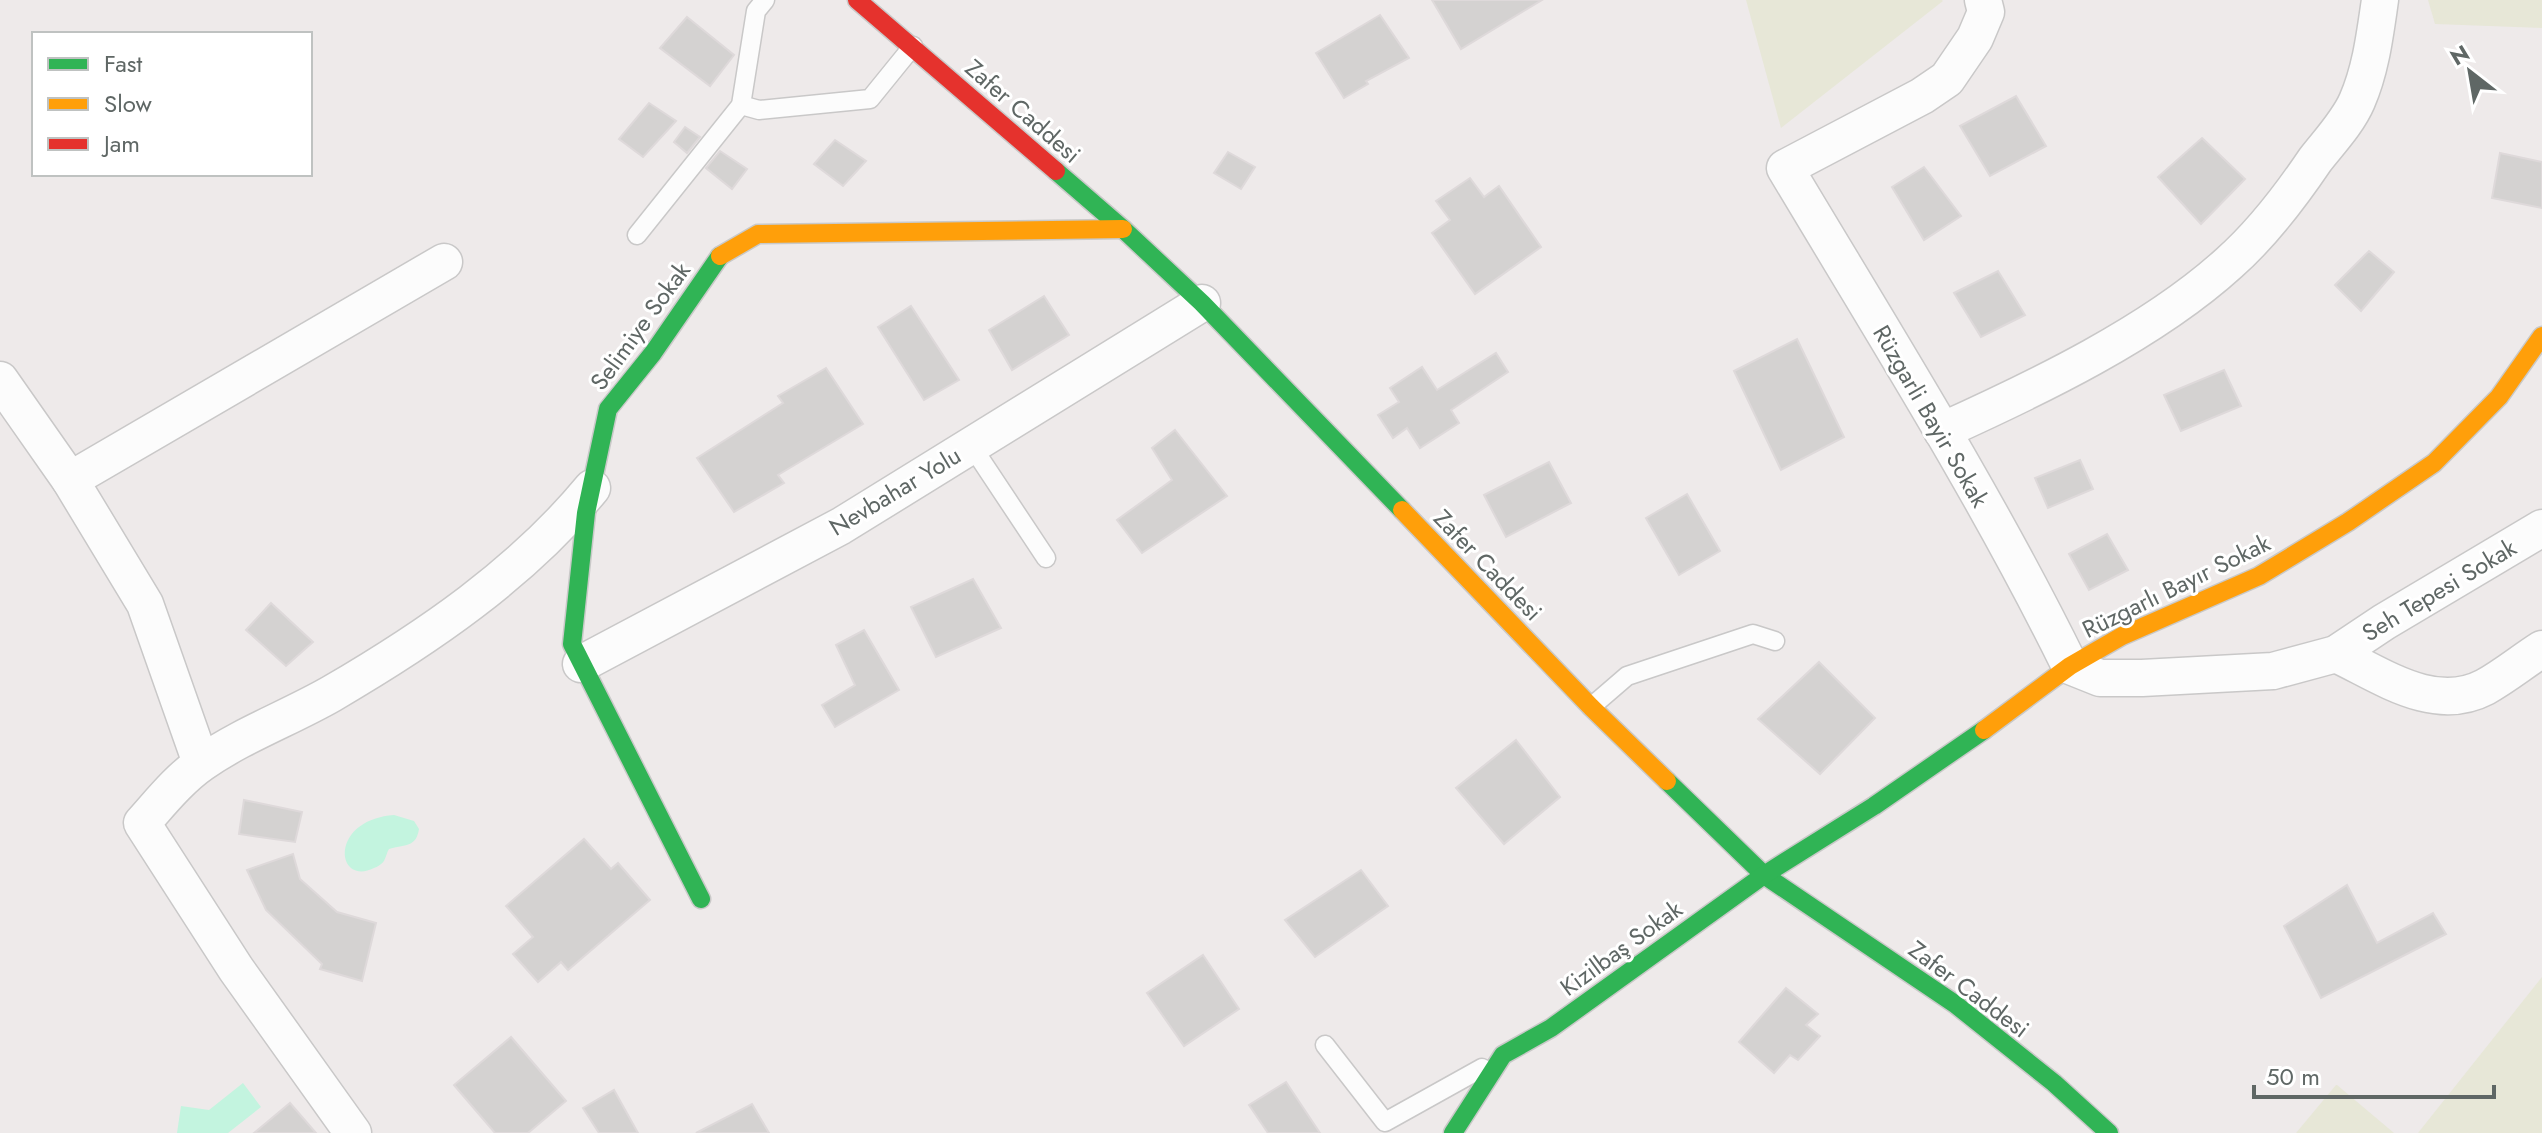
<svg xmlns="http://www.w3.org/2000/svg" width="2542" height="1133" font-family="Jost,sans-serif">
  <rect width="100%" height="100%" fill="#eeeaea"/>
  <g fill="#e7e7d7">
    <path d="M 1746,0 L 1942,0 L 1943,1 L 1781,128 Z"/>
    <path d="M 2428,0 L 2542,0 L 2542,28 L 2435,24 Z"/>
    <path d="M 2542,977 L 2542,1133 L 2418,1133 Z"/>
    <path d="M 2336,1085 L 2337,1085 L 2394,1133 L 2296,1133 Z"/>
  </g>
  <g fill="#c3f4df">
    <path d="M 394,815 L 414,821 L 419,829 C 416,848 405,844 389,849 C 387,852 386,857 384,861 C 382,864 377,867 374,868 C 336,887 328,820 394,815 Z"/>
    <path d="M 243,1083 L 261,1107 L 228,1133 L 177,1133 L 181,1106 L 209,1110 Z"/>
  </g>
  <g fill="#d4d2d1" stroke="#ded9da" stroke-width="2">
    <path d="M 1432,0 L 1542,0 L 1461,49 Z"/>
    <path d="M 1380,15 L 1409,58 L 1366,81 L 1368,84 L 1344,98 L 1316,53 Z"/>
    <path d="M 687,17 L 734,55 L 710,86 L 660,48 Z"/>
    <path d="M 2016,96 L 2046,146 L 1990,176 L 1960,126 Z"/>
    <path d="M 649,103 L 676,121 L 643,157 L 619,139 Z"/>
    <path d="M 685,127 L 700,137 L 687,153 L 674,142 Z"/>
    <path d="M 2202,138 L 2245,179 L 2201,224 L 2158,177 Z"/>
    <path d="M 835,140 L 866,161 L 843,186 L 814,164 Z"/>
    <path d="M 720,151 L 747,169 L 732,189 L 706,168 Z"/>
    <path d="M 1228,152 L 1255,167 L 1241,189 L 1214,173 Z"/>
    <path d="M 2500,153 L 2542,162 L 2542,208 L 2492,198 Z"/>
    <path d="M 1924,167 L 1961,216 L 1924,240 L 1892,187 Z"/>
    <path d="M 1470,178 L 1484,197 L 1499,186 L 1541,247 L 1475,294 L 1432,233 L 1450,220 L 1436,201 Z"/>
    <path d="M 2369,251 L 2394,272 L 2361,311 L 2335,285 Z"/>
    <path d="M 1998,271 L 2025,315 L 1981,337 L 1954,293 Z"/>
    <path d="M 1044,296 L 1069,335 L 1012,370 L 989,330 Z"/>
    <path d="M 911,306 L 959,380 L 924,400 L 878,327 Z"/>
    <path d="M 1797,339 L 1844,437 L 1781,470 L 1734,371 Z"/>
    <path d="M 1496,353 L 1508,372 L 1451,410 L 1459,423 L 1420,448 L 1407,428 L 1393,438 L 1378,415 L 1399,402 L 1390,388 L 1422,367 L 1437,390 Z"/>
    <path d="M 826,368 L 863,424 L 778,475 L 784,483 L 734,512 L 697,458 L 783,403 L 778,396 Z"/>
    <path d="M 2224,370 L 2241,406 L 2181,431 L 2164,395 Z"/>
    <path d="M 1175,430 L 1227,496 L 1142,553 L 1117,520 L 1172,480 L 1152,448 Z"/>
    <path d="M 2080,460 L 2093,489 L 2048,508 L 2035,478 Z"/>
    <path d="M 1549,462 L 1571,503 L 1506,537 L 1484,495 Z"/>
    <path d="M 1687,494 L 1720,551 L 1679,575 L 1646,518 Z"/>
    <path d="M 2107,534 L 2128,570 L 2089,590 L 2069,554 Z"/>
    <path d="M 973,579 L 1001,628 L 936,657 L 911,607 Z"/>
    <path d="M 271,603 L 313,642 L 286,666 L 246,630 Z"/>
    <path d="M 864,630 L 899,690 L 835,727 L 822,705 L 855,685 L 836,645 Z"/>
    <path d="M 1819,662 L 1875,718 L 1820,774 L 1758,719 Z"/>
    <path d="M 1516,740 L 1560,797 L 1504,844 L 1456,788 Z"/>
    <path d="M 244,800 L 302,812 L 295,842 L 239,834 Z"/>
    <path d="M 584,839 L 611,869 L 618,863 L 650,900 L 568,970 L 561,962 L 538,982 L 513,954 L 533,937 L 506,906 Z"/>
    <path d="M 293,854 L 300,879 L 337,912 L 376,923 L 362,981 L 320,969 L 322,964 L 266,910 L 247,870 Z"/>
    <path d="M 1361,870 L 1388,906 L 1315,957 L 1285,920 Z"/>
    <path d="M 2347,885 L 2377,943 L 2433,913 L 2446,934 L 2321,998 L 2284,926 Z"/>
    <path d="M 1203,955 L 1239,1009 L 1184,1046 L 1147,993 Z"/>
    <path d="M 1786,988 L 1818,1014 L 1806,1025 L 1820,1036 L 1798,1060 L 1790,1055 L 1774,1073 L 1739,1042 Z"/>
    <path d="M 511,1037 L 566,1101 L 528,1133 L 495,1133 L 454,1085 Z"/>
    <path d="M 1286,1082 L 1320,1133 L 1268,1133 L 1249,1105 Z"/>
    <path d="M 614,1090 L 638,1133 L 599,1133 L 583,1108 Z"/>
    <path d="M 290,1103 L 316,1133 L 254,1133 Z"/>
    <path d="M 752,1104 L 769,1133 L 696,1133 Z"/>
  </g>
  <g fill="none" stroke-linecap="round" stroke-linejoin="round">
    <g stroke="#c9c8c8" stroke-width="21">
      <g id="lane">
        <path d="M 741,105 L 759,110 L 870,99 L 913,46"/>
        <path d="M 637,235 L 741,105 L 756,11 L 765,0"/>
        <path d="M 971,445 L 1046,558"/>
        <path d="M 1591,707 L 1627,676 L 1753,634 L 1775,641"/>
        <path d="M 1325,1045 L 1385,1122 L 1482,1068"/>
      </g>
    </g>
    <g stroke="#c9c8c8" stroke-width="39">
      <g id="street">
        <path d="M 1983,0 L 1986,12 L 1975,38 L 1947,79 L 1922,96 L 1785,168 C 1883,332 1986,495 2070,666 L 2100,678 L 2142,678 L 2273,671 L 2336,654 L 2384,622 L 2542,528"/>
        <path d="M 0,380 L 70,480 L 145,604 L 201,763"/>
        <path d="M 1942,431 C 2037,388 2152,333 2229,263 C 2263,233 2290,197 2315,160 C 2329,142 2348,122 2357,101 C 2371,69 2375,34 2380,0"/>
        <path d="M 70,480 L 444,262"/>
        <path d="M 2336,654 C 2381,675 2434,714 2485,687 C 2505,676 2523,661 2542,649"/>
        <path d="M 581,664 L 841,526 L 1202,303"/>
        <path d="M 353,1133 L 236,969 L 142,823 C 160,803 179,779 202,763 C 242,735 289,718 331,694 C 427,638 521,574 592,488"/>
      </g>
    </g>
    <g stroke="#c9c9c8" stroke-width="21">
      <g id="fast">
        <path d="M 1056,171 L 1123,229 L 1202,303 L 1402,510"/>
        <path d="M 1667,781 L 1764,875 L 1955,1004 L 2054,1083 L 2109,1133"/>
        <path d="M 701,899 L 572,644 L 586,513 L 608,409 L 653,353 L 720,256"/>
        <path d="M 1453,1133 L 1503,1055 L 1551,1028 L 1764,875 L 1874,806 L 1984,730"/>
      </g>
    </g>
    <g stroke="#c9c9c8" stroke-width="21">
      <g id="slow">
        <path d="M 720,256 L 758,234 L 1123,229"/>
        <path d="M 1402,510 L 1591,707 L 1667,781"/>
        <path d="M 1984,730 L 2070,666 L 2122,636 L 2259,576 L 2348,522 L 2434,463 L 2499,397 L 2542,336"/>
      </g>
    </g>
    <g stroke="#c9c9c8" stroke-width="21">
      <path id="jam" d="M 857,0 L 1056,171"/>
    </g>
    <use href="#lane" stroke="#fcfcfc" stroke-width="18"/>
    <use href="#street" stroke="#fcfcfc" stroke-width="36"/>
    <use href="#fast" stroke="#30b455" stroke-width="18"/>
    <use href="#slow" stroke="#ff9f0a" stroke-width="18"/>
    <use href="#jam" stroke="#e5322d" stroke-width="18"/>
  </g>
  <g text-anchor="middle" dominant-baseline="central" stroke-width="6" stroke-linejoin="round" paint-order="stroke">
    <g font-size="24" fill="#5f6765" stroke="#fff">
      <text transform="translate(1023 111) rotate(41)">Zafer Caddesi</text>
      <text transform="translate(640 326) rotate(-54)">Selimiye Sokak</text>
      <text transform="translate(1931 416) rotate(60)">Rüzgarli Bayir Sokak</text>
      <text transform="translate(895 491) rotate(-31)">Nevbahar Yolu</text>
      <text transform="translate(1488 565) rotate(46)">Zafer Caddesi</text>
      <text transform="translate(2176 586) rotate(-26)">Rüzgarlı Bayır Sokak</text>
      <text transform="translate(2439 590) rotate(-31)">Seh Tepesi Sokak</text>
      <text transform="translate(1621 948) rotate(-36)">Kizilbaş Sokak</text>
      <text transform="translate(1969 989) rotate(37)">Zafer Caddesi</text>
    </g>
  </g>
  <rect x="32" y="32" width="280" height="144" fill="#ffffff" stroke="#bfc2c1" stroke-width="2"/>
  <rect x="48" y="58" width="40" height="12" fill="#30b455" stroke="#bfc2c1" stroke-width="2"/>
  <text x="104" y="72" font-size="24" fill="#5f6765">Fast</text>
  <rect x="48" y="98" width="40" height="12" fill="#ff9f0a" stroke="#bfc2c1" stroke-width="2"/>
  <text x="104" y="112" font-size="24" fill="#5f6765">Slow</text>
  <rect x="48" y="138" width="40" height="12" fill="#e5322d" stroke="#bfc2c1" stroke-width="2"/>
  <text x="104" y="152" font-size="24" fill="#5f6765">Jam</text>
  <g transform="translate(2470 72) rotate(329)" stroke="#ffffff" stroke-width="6" paint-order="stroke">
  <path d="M0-6L14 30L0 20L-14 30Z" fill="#5f6765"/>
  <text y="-12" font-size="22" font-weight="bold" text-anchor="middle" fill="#5f6765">N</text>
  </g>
  <path d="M2254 1085v12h240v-12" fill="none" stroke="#5f6765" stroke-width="4"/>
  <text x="2266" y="1085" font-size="24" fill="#5f6765" stroke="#ffffff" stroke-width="6" paint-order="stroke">50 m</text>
</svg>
